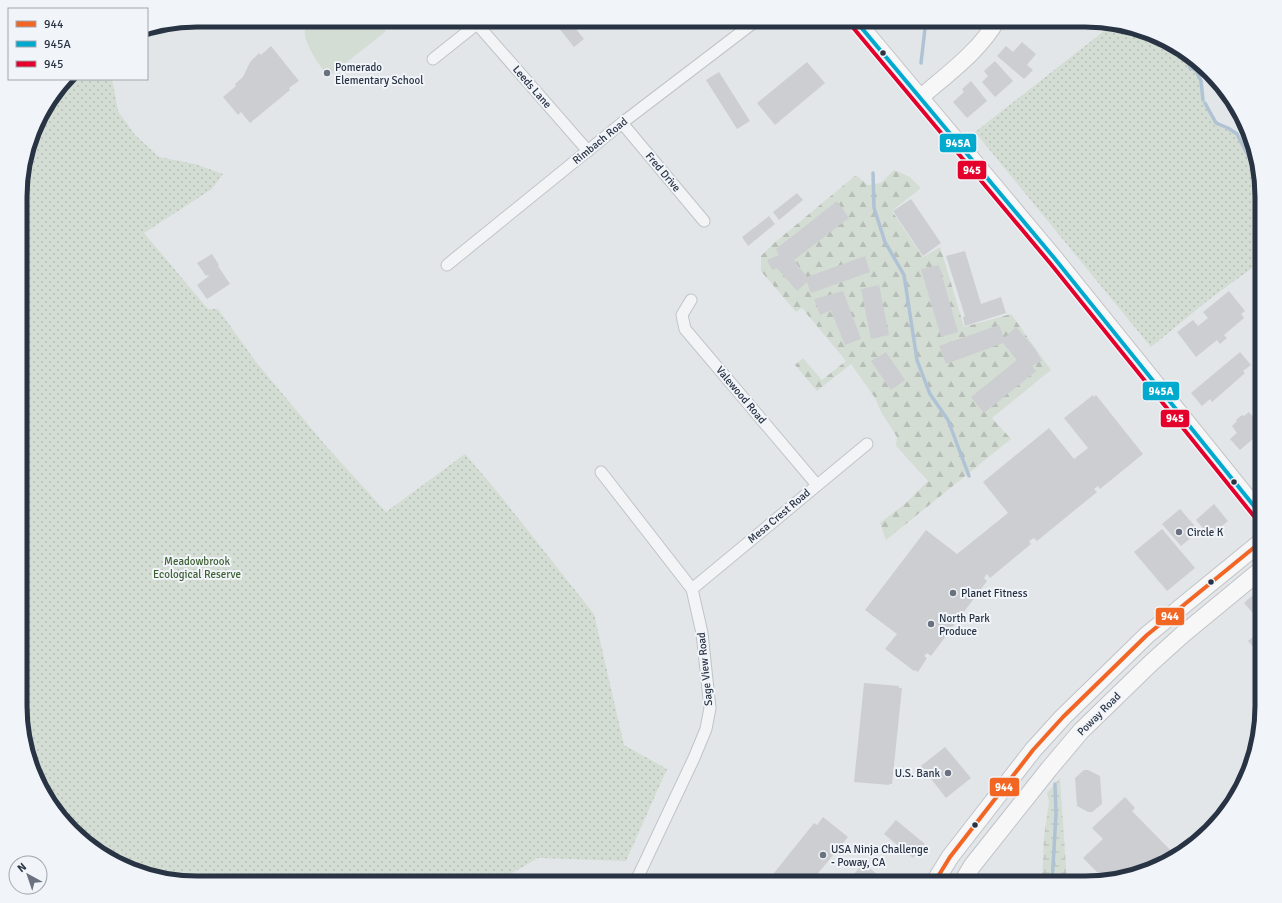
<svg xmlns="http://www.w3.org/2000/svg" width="1282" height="903" font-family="Signika,sans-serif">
  <defs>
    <pattern id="green-dots" width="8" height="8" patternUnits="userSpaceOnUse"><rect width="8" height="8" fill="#d4ddd4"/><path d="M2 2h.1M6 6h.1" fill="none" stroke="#b6beb7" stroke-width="1.8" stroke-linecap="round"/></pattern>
    <pattern id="forest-firs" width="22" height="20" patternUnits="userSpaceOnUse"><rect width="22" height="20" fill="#d4ddd4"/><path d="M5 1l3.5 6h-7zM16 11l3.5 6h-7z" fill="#b6beb7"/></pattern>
    <pattern id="wetland-marsh" width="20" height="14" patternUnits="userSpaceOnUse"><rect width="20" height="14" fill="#d4ddd4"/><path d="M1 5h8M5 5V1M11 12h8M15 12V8" fill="none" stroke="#b6beb7"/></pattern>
  </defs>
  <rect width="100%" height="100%" fill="#e3e6e9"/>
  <g fill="url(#green-dots)">
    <path d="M 1113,24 C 1125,27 1140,29 1152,33 C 1167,39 1186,52 1190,68 L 1196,70 L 1201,81 L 1203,100 L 1217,121 L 1237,134 L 1259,177 L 1262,185 L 1262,245 L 1259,247 L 1262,249 L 1262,261 L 1211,298 L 1151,347 L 975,132 Z"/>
    <path d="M 69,79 L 112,79 L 118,111 L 135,135 L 159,157 L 195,164 L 223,174 L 212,189 L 144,233 L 208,309 L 218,309 L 256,362 L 326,446 L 386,512 L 465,454 L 495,489 L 594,614 L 624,745 L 667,769 L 626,861 L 538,858 L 495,883 L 185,883 L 129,870 L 89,846 L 44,794 L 21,729 L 21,174 L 38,118 Z"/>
  </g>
  <path fill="url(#forest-firs)" d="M 894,170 L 910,177 L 921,188 L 892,211 L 923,257 L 940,247 L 943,256 L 964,327 L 1011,314 L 1051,370 L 992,418 L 1011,439 L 886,540 L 880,523 L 906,503 L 928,481 L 896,446 L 897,437 L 881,412 L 875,398 L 851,364 L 817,391 L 795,365 L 803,358 L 822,380 L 846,361 L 802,308 L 796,312 L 761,271 L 761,256 L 773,244 L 856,175 L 868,185 L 881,183 Z"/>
  <path fill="url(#wetland-marsh)" d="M 1060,778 L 1067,883 L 1042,883 L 1044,836 L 1049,802 L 1047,793 Z"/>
  <path fill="#d4ddd4" d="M 308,20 L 386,20 L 387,21 L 385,32 L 328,77 C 320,65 303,44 305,29 C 305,26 307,23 308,20 Z"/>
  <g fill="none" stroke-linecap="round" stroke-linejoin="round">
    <g stroke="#b0c3d5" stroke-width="3.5">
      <path d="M 1175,46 L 1188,60 L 1190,68 L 1196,70 L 1201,81 L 1203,100"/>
      <path d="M 921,63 L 926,20"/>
      <path d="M 1205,103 L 1216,123 L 1228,128 L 1237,134 L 1259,177"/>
      <path d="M 873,173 L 874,208 L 885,242 L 904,275 L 917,360 L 930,394 L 948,420 L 969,476"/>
      <path d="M 1052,883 L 1056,814 L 1055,784"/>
    </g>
  </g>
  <g fill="#ccced1">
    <path d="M 557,20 L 569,20 L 584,39 L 574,47 L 554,22 Z"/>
    <path d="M 1022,42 L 1036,54 L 1027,65 L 1033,70 L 1024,79 L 997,56 L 1006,46 L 1013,52 Z"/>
    <path d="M 271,46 L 299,81 L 289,88 L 290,90 L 250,123 L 241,112 L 238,115 L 223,97 L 236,86 L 235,84 L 243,77 L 250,62 L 259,53 L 261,55 Z"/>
    <path d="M 995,61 L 1013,81 L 995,97 L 982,82 L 988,76 L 984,71 Z"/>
    <path d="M 807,62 L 825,83 L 775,125 L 757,103 Z"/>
    <path d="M 719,72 L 750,121 L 737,129 L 706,80 Z"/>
    <path d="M 971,81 L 987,101 L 967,118 L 953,102 L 964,92 L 962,89 Z"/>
    <path d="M 1245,131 L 1249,138 L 1244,142 L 1239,136 Z"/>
    <path d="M 797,193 L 803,200 L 779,220 L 773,212 Z"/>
    <path d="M 911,199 L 941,243 L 923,256 L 893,211 Z"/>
    <path d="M 837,201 L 849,218 L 794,260 L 807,277 L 865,256 L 870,272 L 811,293 L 807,282 L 797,291 L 777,268 L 772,270 L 767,260 L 779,255 L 776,249 Z"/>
    <path d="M 769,216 L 775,224 L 748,246 L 742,237 Z"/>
    <path d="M 965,251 L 981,304 L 1001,297 L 1006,313 L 965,326 L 963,317 L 965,316 L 946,256 Z"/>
    <path d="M 212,254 L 219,265 L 218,266 L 230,284 L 207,299 L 197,285 L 209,276 L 208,275 L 206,276 L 197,263 Z"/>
    <path d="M 939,265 L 958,332 L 941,337 L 921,269 Z"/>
    <path d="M 879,285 L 889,335 L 871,339 L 861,289 Z"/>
    <path d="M 843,291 L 861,339 L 845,345 L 831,310 L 820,315 L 814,299 Z"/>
    <path d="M 1229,291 L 1245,311 L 1241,314 L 1244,318 L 1224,335 L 1227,338 L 1220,344 L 1217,340 L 1196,357 L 1177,332 L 1193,320 L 1198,326 L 1208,318 L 1203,312 Z"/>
    <path d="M 999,325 L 1004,338 L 1016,327 L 1035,349 L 1042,361 L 1032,366 L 1036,371 L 984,413 L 971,397 L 1017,360 L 1003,343 L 946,364 L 939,346 Z"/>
    <path d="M 886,352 L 905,380 L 891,390 L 871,361 Z"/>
    <path d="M 1240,352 L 1251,365 L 1243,371 L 1245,373 L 1212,402 L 1210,399 L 1202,406 L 1191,393 Z"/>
    <path d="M 1093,395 L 1094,397 L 1096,395 L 1143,454 L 1100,489 L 1098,486 L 1094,489 L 1097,492 L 1037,541 L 1034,538 L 1029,541 L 1031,544 L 990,578 L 987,574 L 984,578 L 987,581 L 931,656 L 927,653 L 924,656 L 927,658 L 918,672 L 915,670 L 914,671 L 885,649 L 897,634 L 865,610 L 926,530 L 957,554 L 1008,513 L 983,482 L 1049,428 L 1074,459 L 1088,448 L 1064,418 Z"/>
    <path d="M 1249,412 L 1262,427 L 1262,431 L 1240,450 L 1230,439 L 1237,433 L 1232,426 L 1237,421 L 1236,420 L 1242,415 L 1244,416 Z"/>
    <path d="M 1214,504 L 1228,521 L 1210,536 L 1196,520 Z"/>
    <path d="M 1180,509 L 1199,531 L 1181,546 L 1162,524 Z"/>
    <path d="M 1162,529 L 1195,568 L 1167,591 L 1134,552 Z"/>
    <path d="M 1253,595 L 1262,605 L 1262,619 L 1260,621 L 1244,603 Z"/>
    <path d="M 1262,630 L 1262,652 L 1259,654 L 1248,641 Z"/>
    <path d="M 864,683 L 899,686 L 899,688 L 902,688 L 892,784 L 889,784 L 889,785 L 854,782 Z"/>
    <path d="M 945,747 L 971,778 L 946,798 L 921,766 Z"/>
    <path d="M 1084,770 L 1088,770 L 1100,776 L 1102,804 L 1092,812 L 1088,812 L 1077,806 L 1075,778 Z"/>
    <path d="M 1245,777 L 1225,814 L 1182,850 L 1181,849 L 1211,819 L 1210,818 L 1222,806 L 1224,807 L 1226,805 L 1223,802 L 1237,788 L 1235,787 Z"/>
    <path d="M 1125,797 L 1135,808 L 1132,811 L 1175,855 L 1164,865 L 1104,879 L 1083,858 L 1103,839 L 1092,828 Z"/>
    <path d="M 823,817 L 848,837 L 810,883 L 807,883 L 805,881 L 803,883 L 766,883 L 814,823 L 817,825 Z"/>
    <path d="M 896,820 L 925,844 L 913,858 L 884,834 Z"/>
    <path d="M 864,863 L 887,883 L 851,883 L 855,879 L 852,876 Z"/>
  </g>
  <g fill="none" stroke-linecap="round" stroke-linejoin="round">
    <g stroke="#c1c4c7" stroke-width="13">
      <g id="street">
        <path d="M 477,24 L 588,151"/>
        <path d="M 433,59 L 482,20"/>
        <path d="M 622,123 L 704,221"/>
        <path d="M 447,265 L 622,123 L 757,20"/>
        <path d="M 691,300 L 682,315 L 685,329 L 817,485"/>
        <path d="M 601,472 L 692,589 L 702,633 L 710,708 L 706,729 L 694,758 L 635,883"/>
        <path d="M 692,589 L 867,444"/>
      </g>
    </g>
    <g stroke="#c1c4c7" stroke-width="18">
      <path id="secondary" d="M 920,98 C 946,75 980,51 997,20"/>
    </g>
    <g stroke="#c0c3c7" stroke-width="19">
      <g id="primary">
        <path d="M 855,20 L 1055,259 L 1262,516"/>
        <path d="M 934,883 L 950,857 L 1033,750 L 1063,717 L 1147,635 L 1262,541"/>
        <path d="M 962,883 L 972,866 L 1049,769 L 1081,731 L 1151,663 L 1182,635 L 1262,569"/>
      </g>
    </g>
    <use href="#street" stroke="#f3f4f6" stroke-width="11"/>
    <use href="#secondary" stroke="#f7f7f7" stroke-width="16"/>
    <use href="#primary" stroke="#f7f7f7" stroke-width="17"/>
    <g stroke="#f1f4f8" stroke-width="7">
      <path id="bus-1" d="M 934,883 L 950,857 L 1033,750 L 1063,717 L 1147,635 L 1262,541"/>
    </g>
    <g stroke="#f1f4f8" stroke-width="7">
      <path id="bus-2" d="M 855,20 L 1055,259 L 1262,516"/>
    </g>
    <g stroke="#f1f4f8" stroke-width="7">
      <path id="bus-3" d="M 850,24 L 1050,263 L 1257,520"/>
    </g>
    <use href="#bus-1" stroke="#f26522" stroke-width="4"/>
    <use href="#bus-2" stroke="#00a9ce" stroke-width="4"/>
    <use href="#bus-3" stroke="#e4002b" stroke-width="4"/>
  </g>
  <g fill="#283344" stroke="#f1f4f8" stroke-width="1.5">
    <circle cx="883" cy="53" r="3.5"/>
    <circle cx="1234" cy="482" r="3.5"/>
    <circle cx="1211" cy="582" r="3.5"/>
    <circle cx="975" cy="825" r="3.5"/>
  </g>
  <g fill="#69727e" stroke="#f1f4f8" stroke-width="1.5">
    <circle cx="327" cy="73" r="4"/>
    <circle cx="1179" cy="532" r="4"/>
    <circle cx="953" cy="593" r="4"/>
    <circle cx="931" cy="624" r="4"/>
    <circle cx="948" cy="773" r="4"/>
    <circle cx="823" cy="855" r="4"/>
  </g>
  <g text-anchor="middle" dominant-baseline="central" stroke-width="4" stroke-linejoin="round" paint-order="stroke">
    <g font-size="11" fill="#283344" stroke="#f1f4f8" text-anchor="start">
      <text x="335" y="67">Pomerado<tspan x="335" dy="13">Elementary School</tspan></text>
      <text x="1187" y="532">Circle K</text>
      <text x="961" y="593">Planet Fitness</text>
      <text x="939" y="618">North Park<tspan x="939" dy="13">Produce</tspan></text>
      <text x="940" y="773" text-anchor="end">U.S. Bank</text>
      <text x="831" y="849">USA Ninja Challenge<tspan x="831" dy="13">- Poway, CA</tspan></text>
    </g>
    <g font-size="11" fill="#283344" stroke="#f1f4f8">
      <text transform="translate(532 87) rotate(49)">Leeds Lane</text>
      <text transform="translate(600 141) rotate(-39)">Rimbach Road</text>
      <text transform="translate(663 172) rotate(50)">Fred Drive</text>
      <text transform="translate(741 395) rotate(50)">Valewood Road</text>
      <text transform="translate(779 516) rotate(-40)">Mesa Crest Road</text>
      <text transform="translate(705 669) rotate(-96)">Sage View Road</text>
      <text transform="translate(1099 714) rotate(-45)">Poway Road</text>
    </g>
    <g font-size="11" fill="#3e6134" stroke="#f1f4f8">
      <text x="197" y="561">Meadowbrook<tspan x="197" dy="13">Ecological Reserve</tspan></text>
    </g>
  </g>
  <path d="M0 0H1282V903H0ZM197 27H1085A170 170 0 0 1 1255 197V706A170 170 0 0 1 1085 876H197A170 170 0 0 1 27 706V197A170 170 0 0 1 197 27Z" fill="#f1f4f8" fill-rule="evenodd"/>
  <path fill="none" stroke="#283344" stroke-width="5" d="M197 27H1085A170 170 0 0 1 1255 197V706A170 170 0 0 1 1085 876H197A170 170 0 0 1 27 706V197A170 170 0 0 1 197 27Z"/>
  <g stroke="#f1f4f8" stroke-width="1.5">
    <rect x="939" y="133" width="38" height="20" rx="4" fill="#00a9ce"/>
    <rect x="957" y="160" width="30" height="20" rx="4" fill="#e4002b"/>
    <rect x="1142" y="381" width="38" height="20" rx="4" fill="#00a9ce"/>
    <rect x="1160" y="409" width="30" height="19" rx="4" fill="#e4002b"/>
    <rect x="1155" y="607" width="30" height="19" rx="4" fill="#f26522"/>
    <rect x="989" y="777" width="31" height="20" rx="4" fill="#f26522"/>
  </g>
  <g font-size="11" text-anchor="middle" font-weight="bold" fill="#fff">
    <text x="958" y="147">945A</text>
    <text x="972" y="174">945</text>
    <text x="1161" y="395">945A</text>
    <text x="1175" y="422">945</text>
    <text x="1170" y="620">944</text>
    <text x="1004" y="791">944</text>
  </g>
  <rect x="8" y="8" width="140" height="72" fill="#f1f4f8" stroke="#a1a7b0"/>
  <rect x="16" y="21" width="20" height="6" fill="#f26522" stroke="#a1a7b0"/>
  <text x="44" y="28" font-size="12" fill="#283344">944</text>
  <rect x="16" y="41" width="20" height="6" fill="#00a9ce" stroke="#a1a7b0"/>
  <text x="44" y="48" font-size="12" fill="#283344">945A</text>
  <rect x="16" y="61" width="20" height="6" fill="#e4002b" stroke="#a1a7b0"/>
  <text x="44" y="68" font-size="12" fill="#283344">945</text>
  <g transform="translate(28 875) rotate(320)"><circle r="19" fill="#f1f4f8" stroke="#a1a7b0"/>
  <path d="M0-3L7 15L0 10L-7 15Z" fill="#69727e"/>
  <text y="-6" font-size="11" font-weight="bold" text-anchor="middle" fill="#283344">N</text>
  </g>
</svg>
